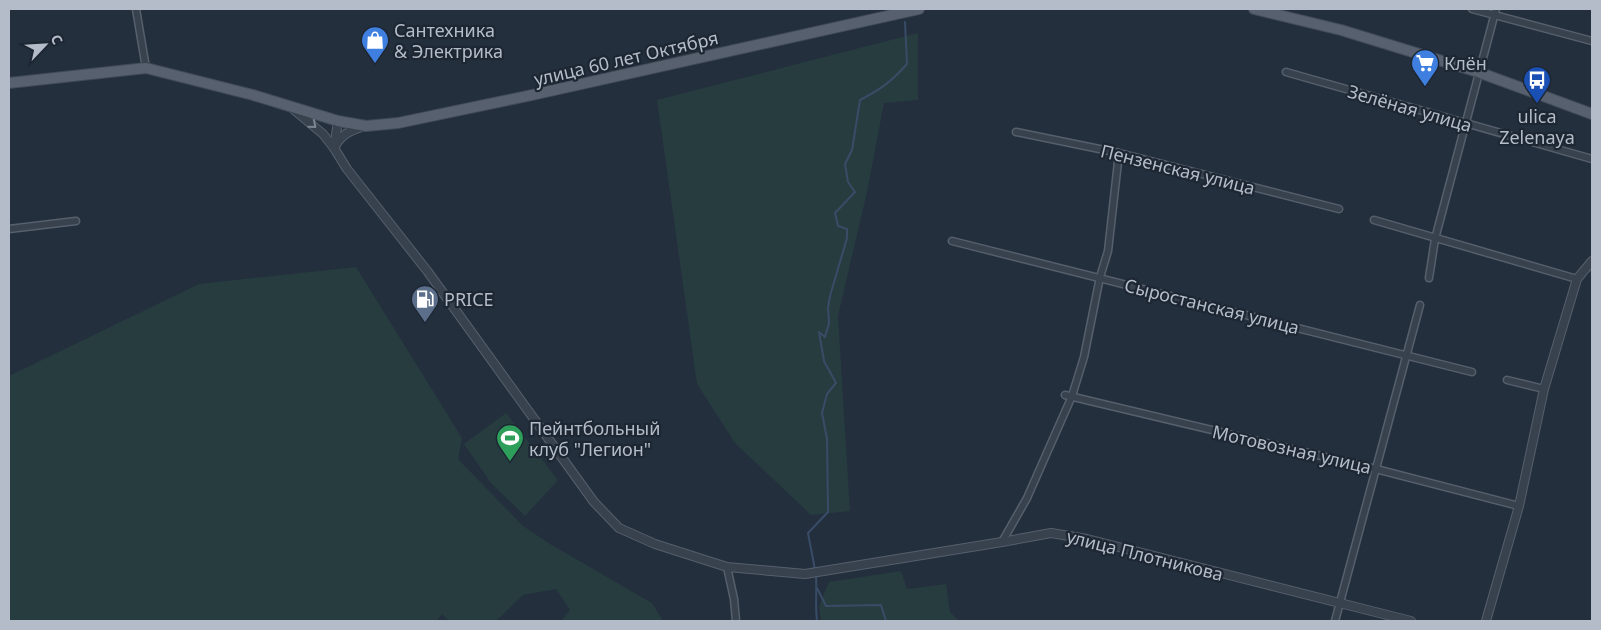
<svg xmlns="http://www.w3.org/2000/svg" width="1601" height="630" font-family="'Noto Sans',sans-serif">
  <rect width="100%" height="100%" fill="#242f3e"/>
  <g fill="#263c3f">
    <path d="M 918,33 L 918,100 L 884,103 L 867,192 L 838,316 L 850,511 L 811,515 L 735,443 L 697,384 L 657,100 Z"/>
    <path d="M 356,267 L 462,438 L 458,459 L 523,526 L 550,544 L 652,603 L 663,621 L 561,621 L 570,610 L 556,589 L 523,595 L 496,621 L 449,621 L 442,614 L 437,621 L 9,621 L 9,376 L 199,284 Z"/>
    <path d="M 506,413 L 558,480 L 525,516 L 491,483 L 464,444 Z"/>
    <path d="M 901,571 L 907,589 L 946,584 L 950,612 L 959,621 L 821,621 L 819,606 L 829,582 Z"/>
  </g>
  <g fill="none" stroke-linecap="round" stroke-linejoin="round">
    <g stroke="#394c67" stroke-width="2">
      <path d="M 815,570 L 808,533 L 828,512 L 827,439 L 822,413 L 827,394 L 836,383 L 824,361 L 819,332 L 825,337 L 829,323 L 828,308 L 830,296 L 847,238 L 847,229 L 838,226 L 835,213 L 855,192 L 848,182 L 845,164 L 852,150 L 860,100 C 881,89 891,82 907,64 L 905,22"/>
      <path d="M 816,575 C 817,591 815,605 817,621"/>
      <path d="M 817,588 L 826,606 L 881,605 L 886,621"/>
    </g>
    <g stroke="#565f6c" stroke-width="9">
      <g id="minor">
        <path d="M 136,9 L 146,68"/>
        <path d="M 1472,9 L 1592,41"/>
        <path d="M 1286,72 L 1592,159"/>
        <path d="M 1016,132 L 1119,153 L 1339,209"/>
        <path d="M 1374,220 L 1577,279"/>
        <path d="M 9,229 L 76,221"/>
        <path d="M 952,241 L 1472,372"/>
        <path d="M 1429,278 L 1435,239 L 1496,9"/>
        <path d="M 1507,380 L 1544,389"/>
        <path d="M 1065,395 L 1376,469 L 1519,506"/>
        <path d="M 1002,542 L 1027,498 L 1072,396 L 1084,357 L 1100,277 L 1108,251 L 1119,153"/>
        <path d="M 727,567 L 734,599 L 736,621"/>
        <path d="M 1335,621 L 1420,305"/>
      </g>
    </g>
    <g stroke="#565f6c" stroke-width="10">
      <g id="tertiary">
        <path d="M 293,109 L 323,134 L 334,148 C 341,134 350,131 364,126"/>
        <path d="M 338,121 L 334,148 L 347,169 L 428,272 L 594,502 L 619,528 L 655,544 L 727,567 L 805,574 L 1002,542 L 1051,533 L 1087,539 L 1411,621"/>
        <path d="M 1486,621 L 1519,506 L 1544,389 L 1577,279 L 1592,261"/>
      </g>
    </g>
    <g stroke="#414a57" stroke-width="12">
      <g id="primary">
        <path d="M 1254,9 L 1341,30 L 1478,72 L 1592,114"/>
        <path d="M 9,83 L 146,68 L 253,95 L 338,121 L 366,126 L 398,123 L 532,95 L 919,9"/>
      </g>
    </g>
    <use href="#minor" stroke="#38414e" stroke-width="6"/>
    <use href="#tertiary" stroke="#38414e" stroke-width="8"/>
    <use href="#primary" stroke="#56606e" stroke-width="10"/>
  </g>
  <defs><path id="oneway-chevron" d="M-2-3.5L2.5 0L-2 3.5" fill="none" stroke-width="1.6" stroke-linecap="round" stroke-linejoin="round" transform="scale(1.25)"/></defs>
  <use stroke="#7c8592" href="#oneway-chevron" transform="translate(313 125) rotate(41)"/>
  <defs>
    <g id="shop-pin" transform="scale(1.4375)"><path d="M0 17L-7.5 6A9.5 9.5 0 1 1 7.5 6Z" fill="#3f7fe0" stroke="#1d2633"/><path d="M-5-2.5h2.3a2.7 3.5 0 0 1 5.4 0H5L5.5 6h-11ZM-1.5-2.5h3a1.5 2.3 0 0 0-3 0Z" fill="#fff"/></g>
    <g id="supermarket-pin" transform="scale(1.4375)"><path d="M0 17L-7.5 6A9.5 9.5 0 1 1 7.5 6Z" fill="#3f7fe0" stroke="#1d2633"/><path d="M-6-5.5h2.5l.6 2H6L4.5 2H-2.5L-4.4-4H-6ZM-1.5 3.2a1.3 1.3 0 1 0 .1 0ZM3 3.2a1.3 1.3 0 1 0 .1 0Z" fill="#fff"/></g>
    <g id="bus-pin" transform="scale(1.4375)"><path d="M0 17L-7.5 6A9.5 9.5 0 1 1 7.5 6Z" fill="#1a4fb4" stroke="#1d2633"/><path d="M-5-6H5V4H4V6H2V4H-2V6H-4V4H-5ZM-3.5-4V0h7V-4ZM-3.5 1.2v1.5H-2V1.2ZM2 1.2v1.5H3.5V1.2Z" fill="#fff"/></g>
    <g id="fuel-pin" transform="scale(1.4375)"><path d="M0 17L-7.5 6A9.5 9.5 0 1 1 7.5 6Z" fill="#5c6f8a" stroke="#1d2633"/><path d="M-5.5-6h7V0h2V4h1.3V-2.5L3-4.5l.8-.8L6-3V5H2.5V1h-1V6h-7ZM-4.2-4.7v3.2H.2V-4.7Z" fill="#fff"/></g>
    <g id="stadium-pin" transform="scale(1.4375)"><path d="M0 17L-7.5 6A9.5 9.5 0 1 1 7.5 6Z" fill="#2e9e5b" stroke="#1d2633"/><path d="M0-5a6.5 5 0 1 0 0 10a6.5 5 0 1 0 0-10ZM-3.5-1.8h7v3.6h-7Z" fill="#fff"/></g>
  </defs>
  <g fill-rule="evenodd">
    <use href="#shop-pin" x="375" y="40"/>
    <use href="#supermarket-pin" x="1425" y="63"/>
    <use href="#bus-pin" x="1537" y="80"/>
    <use href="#fuel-pin" x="425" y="299"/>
    <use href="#stadium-pin" x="510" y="438"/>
  </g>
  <g text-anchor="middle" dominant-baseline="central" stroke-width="4.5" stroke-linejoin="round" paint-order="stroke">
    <g font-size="18" fill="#b4bcc9" stroke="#1d2633" text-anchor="start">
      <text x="394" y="30">Сантехника<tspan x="394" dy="21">&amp; Электрика</tspan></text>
      <text x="1444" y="63">Клён</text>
      <text x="1537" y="116" text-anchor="middle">ulica<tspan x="1537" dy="21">Zelenaya</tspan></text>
      <text x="444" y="299">PRICE</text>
      <text x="529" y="428">Пейнтбольный<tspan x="529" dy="21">клуб "Легион"</tspan></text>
    </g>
    <g font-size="18" fill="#b4bcc9" stroke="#1d2633">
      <text transform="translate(626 58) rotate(-13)">улица 60 лет Октября</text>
      <text transform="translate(1410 108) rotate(16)">Зелёная улица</text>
      <text transform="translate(1178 169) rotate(14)">Пензенская улица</text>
      <text transform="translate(1212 306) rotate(14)">Сыростанская улица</text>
      <text transform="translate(1292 449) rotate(13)">Мотовозная улица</text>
      <text transform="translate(1145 555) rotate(14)">улица Плотникова</text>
    </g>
  </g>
  <rect width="1601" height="630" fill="none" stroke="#b4bcc9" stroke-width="20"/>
  <g transform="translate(45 45) rotate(65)" stroke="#1d2633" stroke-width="4" paint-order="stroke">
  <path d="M0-4L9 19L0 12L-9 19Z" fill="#b4bcc9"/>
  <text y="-8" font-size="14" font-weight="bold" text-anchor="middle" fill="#b4bcc9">С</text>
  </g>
</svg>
